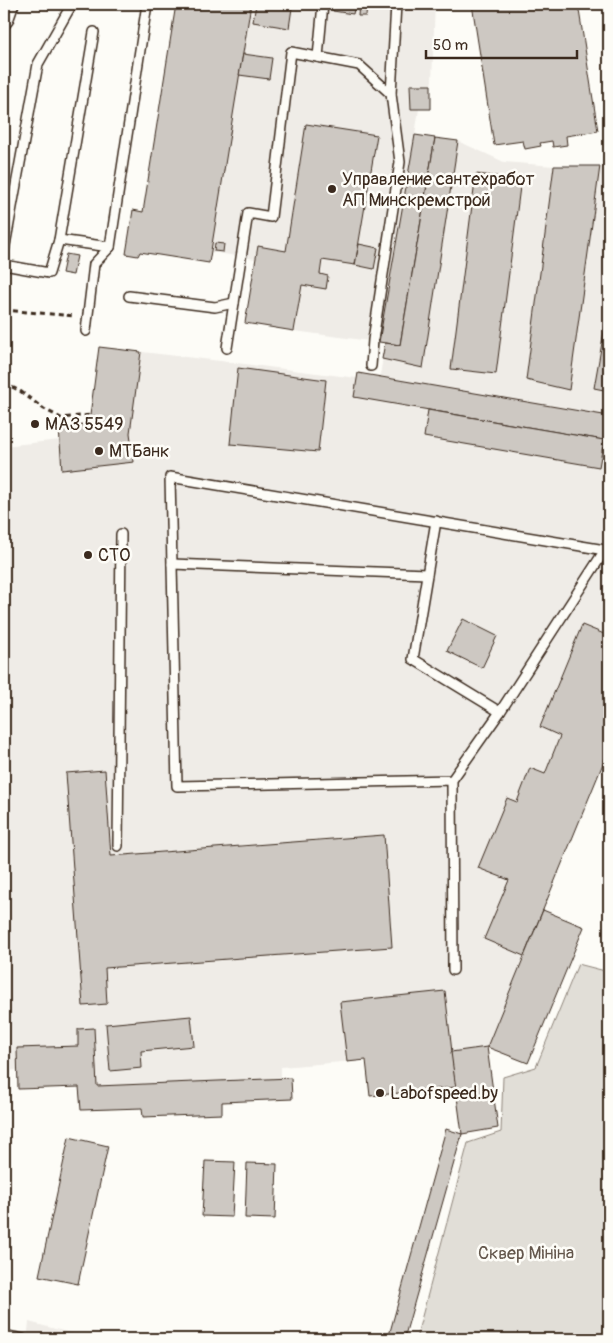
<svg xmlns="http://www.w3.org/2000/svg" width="613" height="1343" font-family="Pangolin,sans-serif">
  <rect width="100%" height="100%" fill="#fdfcf7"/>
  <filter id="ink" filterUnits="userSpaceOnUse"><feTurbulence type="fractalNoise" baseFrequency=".02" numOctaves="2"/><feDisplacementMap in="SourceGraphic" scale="10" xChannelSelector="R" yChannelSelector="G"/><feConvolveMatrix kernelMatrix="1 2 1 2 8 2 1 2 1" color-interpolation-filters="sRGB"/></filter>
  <g filter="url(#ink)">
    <g fill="#efece7">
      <path d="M 176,4 L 435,4 L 432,80 L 431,85 L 431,109 L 419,109 L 415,135 L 458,141 L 504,162 L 554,166 L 600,166 L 606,168 L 609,151 L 609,749 L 543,910 L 584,927 L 528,1063 L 487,1047 L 451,1052 L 456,1087 L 370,1096 L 366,1060 L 281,1067 L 281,1078 L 291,1078 L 292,1099 L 222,1102 L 222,1114 L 143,1117 L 142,1108 L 81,1110 L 79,1087 L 18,1089 L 18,1070 L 4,1071 L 4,446 L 60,440 L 59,428 L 89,423 L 99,347 L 229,362 L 357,378 L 358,373 L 380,376 L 385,343 L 294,331 L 245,323 L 255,259 L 211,252 L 209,263 L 141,252 L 138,256 L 126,254 L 133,210 L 143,211 Z"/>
      <path d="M 29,1322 L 93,1339 L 27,1339 Z"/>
    </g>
    <path fill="#e1ded7" stroke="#8e847a" d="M 578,964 L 609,972 L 609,1339 L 416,1339 L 468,1143 L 501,1132 L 503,1077 L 536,1067 Z"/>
    <g fill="#cdc8c2" stroke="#3b2a1e">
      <path d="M 176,4 L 251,4 L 209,263 L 140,252 L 138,256 L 126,254 L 133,210 L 143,212 Z"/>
      <path d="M 256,4 L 265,4 L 292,8 L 289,28 L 253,22 Z"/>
      <path d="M 334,4 L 355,4 L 353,14 L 333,11 Z"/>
      <path d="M 359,4 L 367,4 L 366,16 L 358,16 Z"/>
      <path d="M 472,4 L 578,4 L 598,131 L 566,136 L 567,145 L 553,147 L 552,141 L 540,143 L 541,146 L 525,149 L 523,141 L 494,145 Z"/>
      <path d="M 243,54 L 272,58 L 269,79 L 239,75 Z"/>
      <path d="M 410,85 L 431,85 L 431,109 L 411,109 Z"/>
      <path d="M 306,124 L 377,135 L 355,265 L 322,260 L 320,274 L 328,276 L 326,289 L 302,285 L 294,331 L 245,323 L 258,246 L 286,251 Z"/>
      <path d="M 415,135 L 435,138 L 400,345 L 379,342 Z"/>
      <path d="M 435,138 L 458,141 L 423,368 L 382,359 L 385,343 L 400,345 Z"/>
      <path d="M 554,166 L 600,166 L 569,390 L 526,380 Z"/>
      <path d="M 476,174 L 521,179 L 496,374 L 451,369 Z"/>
      <path d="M 215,243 L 224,244 L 223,252 L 214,251 Z"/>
      <path d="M 359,244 L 378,248 L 374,269 L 355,265 Z"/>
      <path d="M 66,254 L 77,256 L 73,275 L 62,273 Z"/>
      <path d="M 609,303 L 609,391 L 594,388 Z"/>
      <path d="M 99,347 L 141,352 L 130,433 L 134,462 L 62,470 L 59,428 L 89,423 Z"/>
      <path d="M 238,368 L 326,380 L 318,452 L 230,444 Z"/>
      <path d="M 358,373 L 609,416 L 609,441 L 354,397 Z"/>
      <path d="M 428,410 L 604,440 L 599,467 L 424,437 Z"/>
      <path d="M 463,619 L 497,636 L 482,668 L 447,651 Z"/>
      <path d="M 582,625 L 609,636 L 609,749 L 524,956 L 484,939 L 509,880 L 478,868 L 507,798 L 517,802 L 530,768 L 545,774 L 560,736 L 540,727 Z"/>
      <path d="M 105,770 L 111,856 L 384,835 L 392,947 L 105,968 L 107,1004 L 83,1006 L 66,773 Z"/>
      <path d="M 543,910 L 584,927 L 528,1063 L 487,1047 Z"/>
      <path d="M 445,991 L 456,1087 L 370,1096 L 366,1060 L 347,1062 L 340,1002 Z"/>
      <path d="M 191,1016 L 194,1046 L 141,1051 L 142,1068 L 110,1071 L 106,1024 Z"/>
      <path d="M 94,1028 L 97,1086 L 291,1078 L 292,1099 L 222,1102 L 222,1114 L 143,1117 L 142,1108 L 81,1110 L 79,1087 L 18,1089 L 17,1048 L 78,1046 L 78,1029 Z"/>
      <path d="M 487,1047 L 498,1128 L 462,1134 L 451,1052 Z"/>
      <path d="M 446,1129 L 462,1134 L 404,1339 L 388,1339 Z"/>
      <path d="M 69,1137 L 108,1146 L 78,1284 L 39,1276 Z"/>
      <path d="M 205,1161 L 235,1162 L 232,1217 L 202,1216 Z"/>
      <path d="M 247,1163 L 277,1164 L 275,1219 L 245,1218 Z"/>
    </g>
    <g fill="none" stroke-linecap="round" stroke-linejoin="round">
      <g stroke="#3b2a1e" stroke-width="12">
        <g id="service">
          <path d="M 4,26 L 8,21 L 14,4"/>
          <path d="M 318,57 L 323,4"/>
          <path d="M 391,94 L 396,4"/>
          <path d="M 59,240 L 110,247 L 94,264 L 86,331"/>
          <path d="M 110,247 L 147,4"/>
          <path d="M 4,251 L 38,64 L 72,4"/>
          <path d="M 4,265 L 49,273 L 59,240 L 94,32"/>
          <path d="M 129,296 L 215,307 L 234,303"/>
          <path d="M 227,348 L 248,213 L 271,217 L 291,52 L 359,65 L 391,94 L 400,162 L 373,340 L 371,366"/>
          <path d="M 436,521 L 413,659 L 500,712"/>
          <path d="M 172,564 L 427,574"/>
          <path d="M 452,780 L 177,786 L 170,477 L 605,550 L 500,712 L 452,780 L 453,970"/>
          <path d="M 118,846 L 121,534"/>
          <path d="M 4,1335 L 23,1339"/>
        </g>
      </g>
      <g stroke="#3b2a1e" stroke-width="3" stroke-dasharray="5 4" stroke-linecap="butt">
        <path d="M 4,310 L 75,316"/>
        <path d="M 4,383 L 20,391 L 44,409 L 61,418 L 90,415"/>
      </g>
      <use href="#service" stroke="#fdfcf7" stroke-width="9"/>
    </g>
  </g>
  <g fill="#3b2a1e" stroke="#fdfcf7" stroke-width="2">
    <circle cx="332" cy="189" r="5"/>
    <circle cx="35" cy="424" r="5"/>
    <circle cx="99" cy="451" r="5"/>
    <circle cx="88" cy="555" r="5"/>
    <circle cx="380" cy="1093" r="5"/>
  </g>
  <g text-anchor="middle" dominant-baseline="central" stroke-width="5" stroke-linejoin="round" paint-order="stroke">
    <g font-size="18" fill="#3b2a1e" stroke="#fdfcf7" text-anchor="start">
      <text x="342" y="179">Управление сантехработ<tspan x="342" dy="21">АП Минскремстрой</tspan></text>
      <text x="45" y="424">МАЗ 5549</text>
      <text x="109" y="451">МТБанк</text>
      <text x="98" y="555">СТО</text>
      <text x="390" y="1093">Labofspeed.by</text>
    </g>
    <g font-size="18" fill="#64574c" stroke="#fdfcf7">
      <text x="526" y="1253">Сквер Мініна</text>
    </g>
  </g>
  <rect width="613" height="1343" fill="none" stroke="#fdfcf7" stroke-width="20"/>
  <rect x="10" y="10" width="593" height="1323" fill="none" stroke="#3b2a1e" stroke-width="2" filter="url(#ink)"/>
  <path d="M426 50v8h151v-8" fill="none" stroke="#3b2a1e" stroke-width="2.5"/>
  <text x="433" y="50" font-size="15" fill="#3b2a1e" stroke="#fdfcf7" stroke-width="4" paint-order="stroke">50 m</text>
</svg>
